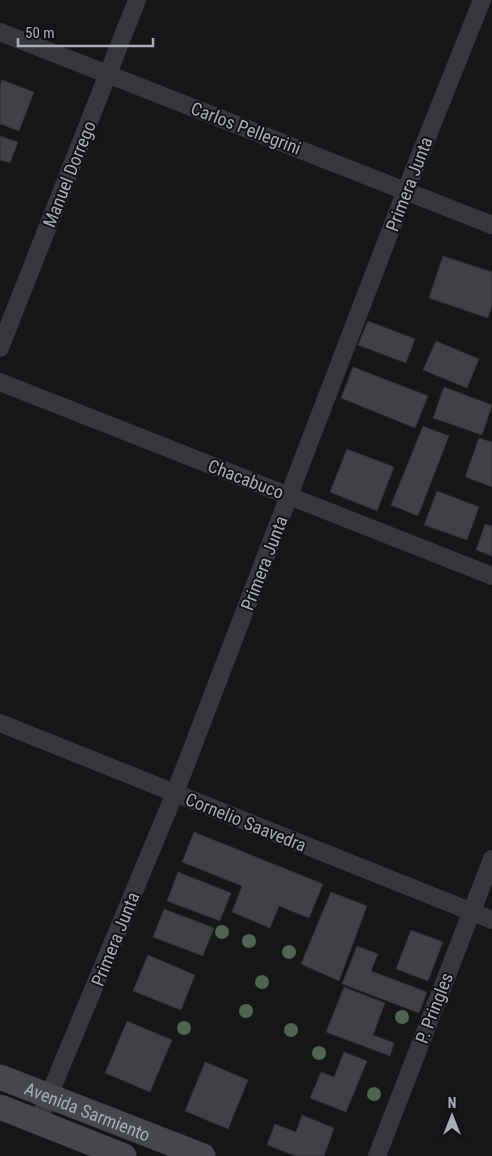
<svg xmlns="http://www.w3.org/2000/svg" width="492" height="1156" font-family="'Roboto Condensed',sans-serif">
  <rect width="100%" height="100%" fill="#161618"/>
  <g fill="#404145" stroke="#303034">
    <path d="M 2,80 L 34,92 L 19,131 L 0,124 L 0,85 Z"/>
    <path d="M 0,136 L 18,142 L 10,163 L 0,160 Z"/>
    <path d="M 443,256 L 492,272 L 492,305 L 488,318 L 429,298 Z"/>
    <path d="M 368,321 L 415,339 L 406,363 L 358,345 Z"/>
    <path d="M 436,341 L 479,359 L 467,388 L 423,370 Z"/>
    <path d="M 353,367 L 428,396 L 415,428 L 341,398 Z"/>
    <path d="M 444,387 L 492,405 L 482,435 L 433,418 Z"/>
    <path d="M 423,426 L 449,436 L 418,516 L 391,505 Z"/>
    <path d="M 479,438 L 492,442 L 492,487 L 465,477 Z"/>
    <path d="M 347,449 L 394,467 L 377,511 L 330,492 Z"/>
    <path d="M 437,491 L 479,507 L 467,540 L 424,525 Z"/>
    <path d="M 485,524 L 492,526 L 492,556 L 476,550 Z"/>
    <path d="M 194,832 L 323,884 L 309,918 L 279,906 L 270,928 L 232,912 L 242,886 L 182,862 Z"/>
    <path d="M 178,872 L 231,893 L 220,921 L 167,901 Z"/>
    <path d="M 331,892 L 367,906 L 339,981 L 301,964 Z"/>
    <path d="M 164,909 L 214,928 L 203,956 L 153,937 Z"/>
    <path d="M 411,930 L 443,942 L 428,981 L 396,969 Z"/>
    <path d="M 357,946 L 378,954 L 371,971 L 427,992 L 419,1013 L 342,984 Z"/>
    <path d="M 148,955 L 195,975 L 181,1010 L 133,991 Z"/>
    <path d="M 344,987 L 385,1003 L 373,1035 L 394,1043 L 390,1056 L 326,1032 Z"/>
    <path d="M 127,1021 L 172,1040 L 150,1092 L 105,1073 Z"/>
    <path d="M 344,1052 L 367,1061 L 346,1112 L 310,1098 L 321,1072 L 334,1077 Z"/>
    <path d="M 205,1062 L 248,1080 L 228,1129 L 185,1111 Z"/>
    <path d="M 302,1115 L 334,1128 L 324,1156 L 296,1156 L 267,1145 L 275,1124 L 296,1132 Z"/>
  </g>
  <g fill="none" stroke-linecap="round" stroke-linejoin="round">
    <g stroke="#37383d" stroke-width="18">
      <path d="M 0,32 L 492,225"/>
      <path d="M 0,348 L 137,0"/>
      <path d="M 0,382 L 492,576"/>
      <path d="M 0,723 L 492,920"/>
      <path d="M 38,1122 L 175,793 L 406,190 L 482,0"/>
      <path d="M 377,1156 L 492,859"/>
    </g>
    <g stroke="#45474d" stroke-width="25">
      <path id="s1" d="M 0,1077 L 203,1156"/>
      <path d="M 0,1107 L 124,1156"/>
    </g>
  </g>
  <g fill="#506452">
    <circle cx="222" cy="932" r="7"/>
    <circle cx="249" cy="941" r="7"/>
    <circle cx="289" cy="952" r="7"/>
    <circle cx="262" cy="982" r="7"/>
    <circle cx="246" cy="1011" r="7"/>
    <circle cx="402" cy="1017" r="7"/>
    <circle cx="184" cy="1028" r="7"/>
    <circle cx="291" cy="1030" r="7"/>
    <circle cx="319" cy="1053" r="7"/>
    <circle cx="374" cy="1094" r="7"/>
  </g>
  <g text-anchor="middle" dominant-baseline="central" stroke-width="4" stroke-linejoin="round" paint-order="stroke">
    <g font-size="18" fill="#a8adb8" stroke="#111113">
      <text transform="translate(246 128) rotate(21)">Carlos Pellegrini</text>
      <text transform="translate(69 174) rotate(-68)">Manuel Dorrego</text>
      <text transform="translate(409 184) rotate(-69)">Primera Junta</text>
      <text transform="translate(246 479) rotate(21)">Chacabuco</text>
      <text transform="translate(264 563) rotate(-69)">Primera Junta</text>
      <text transform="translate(246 822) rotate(22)">Cornelio Saavedra</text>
      <text transform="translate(115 939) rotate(-68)">Primera Junta</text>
      <text transform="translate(434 1008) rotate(-69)">P. Pringles</text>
      <text stroke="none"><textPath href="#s1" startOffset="94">Avenida Sarmiento</textPath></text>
    </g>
  </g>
  <g transform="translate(452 1116)" stroke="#111113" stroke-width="4" paint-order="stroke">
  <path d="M0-4L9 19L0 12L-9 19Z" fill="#a8adb8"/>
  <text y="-8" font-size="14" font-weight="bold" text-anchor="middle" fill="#a8adb8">N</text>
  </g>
  <path d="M18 38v8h135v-8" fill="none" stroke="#a8adb8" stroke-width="2.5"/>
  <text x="25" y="38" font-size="15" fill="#a8adb8" stroke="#111113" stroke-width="4" paint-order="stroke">50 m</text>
</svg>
